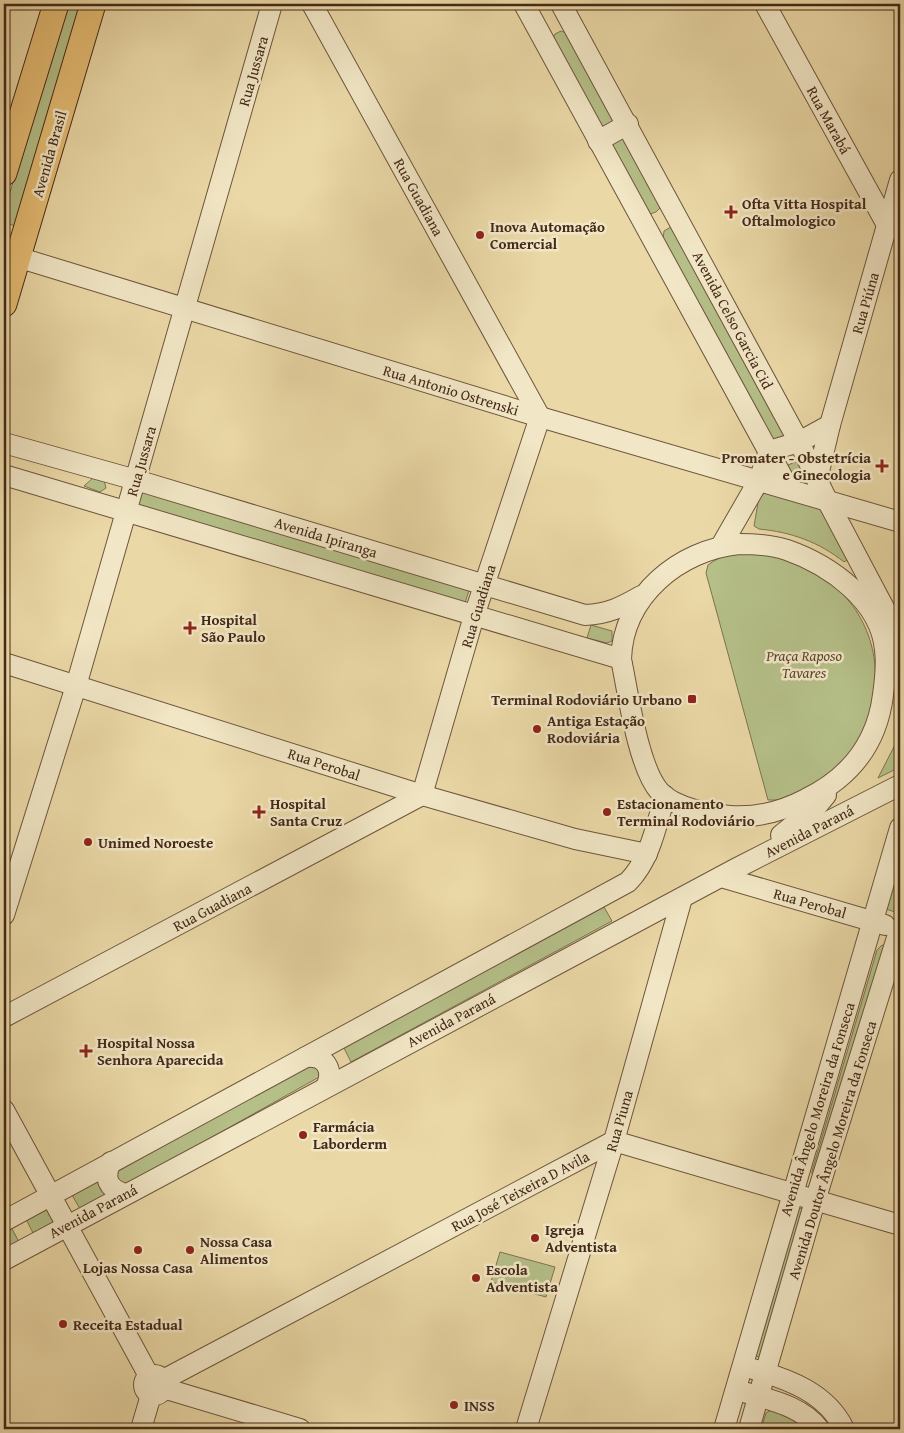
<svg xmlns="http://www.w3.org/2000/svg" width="904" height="1433" font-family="'Gentium Book Plus',serif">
  <rect width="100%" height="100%" fill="#ead8a6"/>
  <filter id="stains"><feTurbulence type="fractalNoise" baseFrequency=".004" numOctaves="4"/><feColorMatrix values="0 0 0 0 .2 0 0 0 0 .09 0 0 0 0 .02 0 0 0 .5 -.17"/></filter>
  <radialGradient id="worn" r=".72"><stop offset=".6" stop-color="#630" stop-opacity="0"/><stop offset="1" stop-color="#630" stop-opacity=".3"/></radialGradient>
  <g fill="#b5bf88" stroke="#7c7450">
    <path d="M 65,4 L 80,4 L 15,226 L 4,222 L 4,213 Z"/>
    <path d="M 561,31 L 566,33 L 615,120 L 604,127 L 600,124 L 553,38 L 555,34 Z"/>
    <path d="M 621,138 L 626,142 L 659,202 L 660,208 L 656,212 L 650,214 L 612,148 L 614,141 Z"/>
    <path d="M 671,227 L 677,230 L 784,435 L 782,438 L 771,440 L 663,239 L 664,231 Z"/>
    <path d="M 795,462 L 798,463 L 811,488 L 794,482 L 786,466 Z"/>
    <path d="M 94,477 L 104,480 L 106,488 L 100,492 L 84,486 Z"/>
    <path d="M 141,488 L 471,584 L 465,603 L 136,506 Z"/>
    <path d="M 765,493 L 822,508 L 849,559 L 844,562 C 819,542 791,532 759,529 L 754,526 L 759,497 Z"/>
    <path d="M 758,552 C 773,556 791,559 805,565 C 812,568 818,574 824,578 C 869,609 886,665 869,716 C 863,734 850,762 833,774 C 818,784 799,791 782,800 L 768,800 L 706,573 L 708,565 C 723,553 739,553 758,552 Z"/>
    <path d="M 591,625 L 612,631 L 612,641 L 607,643 L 587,638 Z"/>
    <path d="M 900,735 L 900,767 L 878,778 Z"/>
    <path d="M 900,858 L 900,894 L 895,912 L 886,909 Z"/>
    <path d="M 604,907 L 612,921 L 351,1062 L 344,1048 Z"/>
    <path d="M 882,945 L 886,946 L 815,1175 L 812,1174 L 812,1171 L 877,950 Z"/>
    <path d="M 314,1062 L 321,1076 L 123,1187 L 115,1173 Z"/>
    <path d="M 98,1181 L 106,1195 L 80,1209 L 72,1195 Z"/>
    <path d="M 795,1207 L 808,1210 L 765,1359 L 753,1355 Z"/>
    <path d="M 46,1208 L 54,1222 L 33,1233 L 26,1219 Z"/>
    <path d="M 11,1227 L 19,1242 L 4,1251 L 4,1230 Z"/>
    <path d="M 500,1252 L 555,1267 L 546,1297 L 491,1282 Z"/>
    <path d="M 771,1410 L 790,1415 L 806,1429 L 761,1429 L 766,1413 Z"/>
  </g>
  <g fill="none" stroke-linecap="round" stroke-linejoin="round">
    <g stroke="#6e553c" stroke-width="22">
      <g id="minor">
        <path d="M 524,4 L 789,489"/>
        <path d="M 561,4 L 799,442 L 828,502 L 900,638"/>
        <path d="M 765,4 L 887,225 L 895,227"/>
        <path d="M 598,141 L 628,124"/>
        <path d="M 4,253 L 540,417 L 900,522"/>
        <path d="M 4,443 L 136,480 L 585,615 C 608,614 622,607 641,596"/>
        <path d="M 4,475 L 621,659"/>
        <path d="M 817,480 L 830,425 L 900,180"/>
        <path d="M 739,544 C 755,544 772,545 787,550 C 830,565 881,601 885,650 C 887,665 885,681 883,695 C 877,744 849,778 806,799 C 783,811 757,818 730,816 C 709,814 675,808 660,792 C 638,768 628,692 621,659 C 623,596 679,550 739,544 Z"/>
        <path d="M 721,546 L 759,480 L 769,451 L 799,442 L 830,425"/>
        <path d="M 4,663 L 422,795 L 575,839 L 647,854"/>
        <path d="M 781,835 L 817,806 L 826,795"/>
        <path d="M 721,877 L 885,925"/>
        <path d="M 4,915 L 76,686 L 272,4"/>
        <path d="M 4,1017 L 422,795 L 474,616 L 540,417 L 312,4"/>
        <path d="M 306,1057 C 326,1055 334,1070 326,1087"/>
        <path d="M 4,1110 L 149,1376"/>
        <path d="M 111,1162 C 103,1178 108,1189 125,1194"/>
        <path d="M 4,1221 L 628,882 C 650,860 656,826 665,796"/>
        <path d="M 4,1260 L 737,868 L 900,785"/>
        <path d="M 753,1369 C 788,1379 827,1393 844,1429"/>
        <circle cx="154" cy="1385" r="10"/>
        <path d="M 163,1380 L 614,1141 L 900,1225"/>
        <path d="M 163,1388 L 300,1429"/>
        <path d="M 744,1392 C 770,1400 802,1406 819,1429"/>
        <path d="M 141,1429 L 151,1395"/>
        <path d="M 526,1429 L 614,1141 L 682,898"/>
        <path d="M 724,1429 L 900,828"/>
        <path d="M 749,1429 L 815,1201 L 900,928"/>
      </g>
    </g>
    <g stroke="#442918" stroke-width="27">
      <g id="major">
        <path d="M 4,173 L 56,4"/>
        <path d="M 4,304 L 93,4"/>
      </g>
    </g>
    <use href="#minor" stroke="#f1e6c5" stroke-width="20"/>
    <use href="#major" stroke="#e5bc73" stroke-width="25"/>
  </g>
  <g fill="#8f2418" stroke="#f1e6c5" stroke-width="2">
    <path d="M728.5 204.5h5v5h5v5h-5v5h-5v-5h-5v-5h5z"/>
    <circle cx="480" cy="235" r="5"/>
    <path d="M879.5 458.5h5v5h5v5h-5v5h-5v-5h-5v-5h5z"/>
    <path d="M187.5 620.5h5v5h5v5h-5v5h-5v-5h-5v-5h5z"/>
    <rect x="687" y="694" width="10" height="10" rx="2.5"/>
    <circle cx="537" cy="729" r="5"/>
    <path d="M256.5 804.5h5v5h5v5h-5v5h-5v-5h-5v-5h5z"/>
    <circle cx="607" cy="812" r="5"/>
    <circle cx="88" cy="842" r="5"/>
    <path d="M83.5 1043.5h5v5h5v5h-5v5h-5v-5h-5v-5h5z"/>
    <circle cx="303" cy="1135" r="5"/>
    <circle cx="535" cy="1238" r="5"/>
    <circle cx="138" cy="1250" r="5"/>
    <circle cx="190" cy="1250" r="5"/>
    <circle cx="476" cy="1278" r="5"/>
    <circle cx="63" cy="1324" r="5"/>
    <circle cx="454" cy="1405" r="5"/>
  </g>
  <g text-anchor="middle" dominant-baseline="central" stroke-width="5" stroke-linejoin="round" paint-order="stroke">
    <g font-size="15" fill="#442918" stroke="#f1e6c5">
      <text transform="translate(253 71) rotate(-74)">Rua Jussara</text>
      <text transform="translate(829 120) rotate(61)">Rua Marabá</text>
      <text transform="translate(49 154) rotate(-74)">Avenida Brasil</text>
      <text transform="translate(419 197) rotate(61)">Rua Guadiana</text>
      <text transform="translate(865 303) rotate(-74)">Rua Piúna</text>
      <text transform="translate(733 320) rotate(62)">Avenida Celso Garcia Cid</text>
      <text transform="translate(451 390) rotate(17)">Rua Antonio Ostrenski</text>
      <text transform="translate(141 461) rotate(-74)">Rua Jussara</text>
      <text transform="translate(326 537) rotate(17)">Avenida Ipiranga</text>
      <text transform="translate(478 606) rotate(-73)">Rua Guadiana</text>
      <text transform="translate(324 764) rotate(18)">Rua Perobal</text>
      <text transform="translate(809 831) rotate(-27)">Avenida Paraná</text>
      <text transform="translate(810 903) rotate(16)">Rua Perobal</text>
      <text transform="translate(212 907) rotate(-28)">Rua Guadiana</text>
      <text transform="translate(451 1020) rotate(-28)">Avenida Paraná</text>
      <text transform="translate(817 1109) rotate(-73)">Avenida Ângelo Moreira da Fonseca</text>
      <text transform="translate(619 1121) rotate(-74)">Rua Piuna</text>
      <text transform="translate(832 1150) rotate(-73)">Avenida Doutor Ângelo Moreira da Fonseca</text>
      <text transform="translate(520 1191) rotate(-28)">Rua José Teixeira D Avila</text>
      <text transform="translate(93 1211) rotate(-28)">Avenida Paraná</text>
    </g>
    <g font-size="15" font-weight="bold" fill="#442918" stroke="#f1e6c5" text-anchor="start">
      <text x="742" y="203">Ofta Vitta Hospital<tspan x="742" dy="17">Oftalmologico</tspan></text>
      <text x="490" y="226">Inova Automação<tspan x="490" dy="17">Comercial</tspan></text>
      <text x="871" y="457" text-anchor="end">Promater - Obstetrícia<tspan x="871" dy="17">e Ginecologia</tspan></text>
      <text x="201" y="619">Hospital<tspan x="201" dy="17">São Paulo</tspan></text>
      <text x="682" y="699" text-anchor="end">Terminal Rodoviário Urbano</text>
      <text x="547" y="720">Antiga Estação<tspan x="547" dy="17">Rodoviária</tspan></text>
      <text x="270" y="803">Hospital<tspan x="270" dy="17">Santa Cruz</tspan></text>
      <text x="617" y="803">Estacionamento<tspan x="617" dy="17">Terminal Rodoviário</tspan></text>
      <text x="98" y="842">Unimed Noroeste</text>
      <text x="97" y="1042">Hospital Nossa<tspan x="97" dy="17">Senhora Aparecida</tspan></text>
      <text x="313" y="1126">Farmácia<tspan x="313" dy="17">Laborderm</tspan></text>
      <text x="545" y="1229">Igreja<tspan x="545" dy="17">Adventista</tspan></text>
      <text x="200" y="1241">Nossa Casa<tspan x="200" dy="17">Alimentos</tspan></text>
      <text x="138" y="1267" text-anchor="middle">Lojas Nossa Casa</text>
      <text x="486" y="1269">Escola<tspan x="486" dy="17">Adventista</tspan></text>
      <text x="73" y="1324">Receita Estadual</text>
      <text x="464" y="1405">INSS</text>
    </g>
    <g font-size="15" font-style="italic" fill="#5b472e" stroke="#f1e6c5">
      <text x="804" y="655">Praça Raposo<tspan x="804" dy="17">Tavares</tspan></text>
    </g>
  </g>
  <rect width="904" height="1433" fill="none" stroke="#ead8a6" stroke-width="20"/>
  <rect x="5" y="5" width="894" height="1423" fill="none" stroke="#442918" stroke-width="2.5"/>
  <rect x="10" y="10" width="884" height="1413" fill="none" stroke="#442918"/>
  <rect width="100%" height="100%" filter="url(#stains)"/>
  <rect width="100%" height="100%" fill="url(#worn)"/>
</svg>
